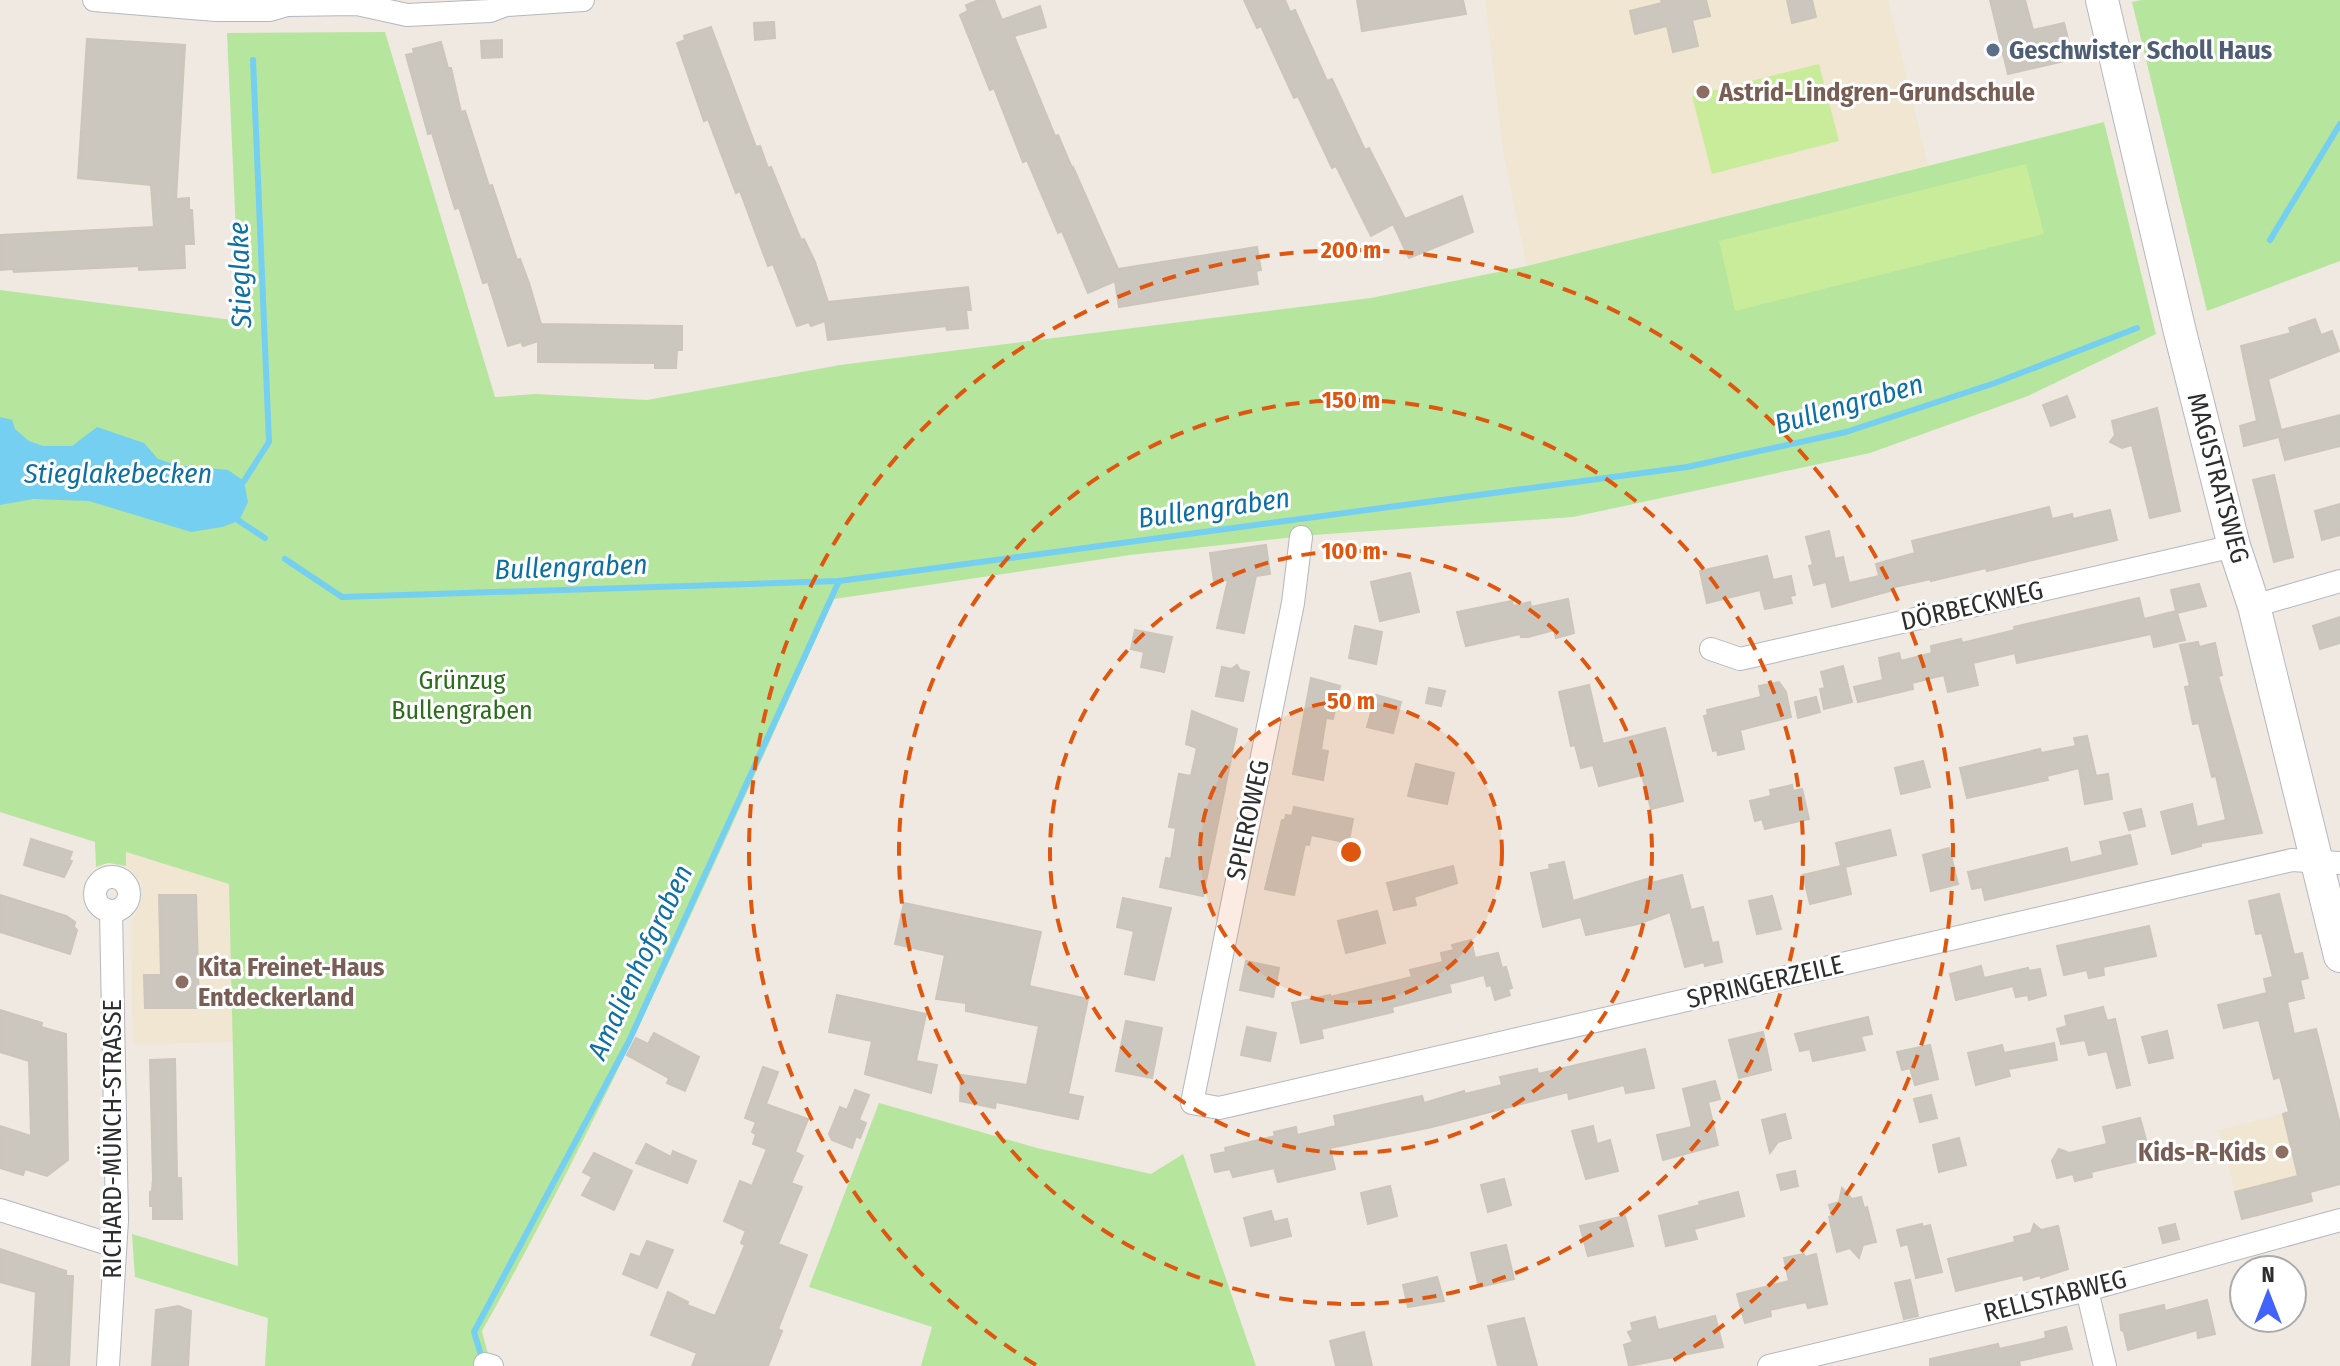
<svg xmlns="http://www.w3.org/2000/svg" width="2340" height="1366" font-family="'Fira Sans Condensed',sans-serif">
  <rect width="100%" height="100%" fill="#efe9e1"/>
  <g fill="#f0e6d1">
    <path d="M 1485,0 L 1888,0 L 1928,165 L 1527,266 L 1504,156 Z"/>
    <path d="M 125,852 L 229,884 L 233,1042 L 133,1044 L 131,922 L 136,914 L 143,894 L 141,881 L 126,866 Z"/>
    <path d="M 2334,1101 L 2340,1124 L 2340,1184 L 2310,1192 L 2306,1174 L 2235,1192 L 2219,1130 Z"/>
  </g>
  <g fill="#b6e59e">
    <path d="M 2142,0 L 2340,0 L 2340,261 L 2207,311 L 2132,2 Z"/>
    <path d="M 385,32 L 495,397 L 536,394 L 647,400 L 840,365 L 1371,298 L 1527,266 L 2104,122 L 2156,334 L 2028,396 L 1870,453 L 1573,517 L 1313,535 L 1130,555 L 834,599 C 722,846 615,1094 482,1331 L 491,1366 L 265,1366 L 268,1318 L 135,1277 L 132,1234 L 238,1266 L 229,884 L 126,852 L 126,866 L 108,863 L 96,867 L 95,842 L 0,812 L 0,290 L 240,321 L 227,33 Z"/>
    <path d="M 879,1103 L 1037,1148 L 1151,1174 L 1183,1154 L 1256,1366 L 921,1366 L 932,1327 L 809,1287 Z"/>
  </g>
  <g fill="#c9ec9a">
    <path d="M 1819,64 L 1839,141 L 1712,174 L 1692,96 Z"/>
    <path d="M 2026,164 L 2044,234 L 1735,311 L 1719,241 Z"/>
  </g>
  <path fill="#75cff0" d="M 0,417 L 12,420 L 15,429 L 29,441 L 43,446 L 72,446 L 97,427 L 144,443 L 158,459 L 177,465 L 228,470 L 244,481 L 248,502 L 239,521 L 222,527 L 191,532 L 89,501 L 33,499 L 0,505 Z"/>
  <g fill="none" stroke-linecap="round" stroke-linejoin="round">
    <g stroke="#75cff0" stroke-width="6">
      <path d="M 2270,240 L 2340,124"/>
      <path d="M 244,481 L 269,442 L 253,60"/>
      <path d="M 239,521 L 265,538"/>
      <path d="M 285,559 L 342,597 L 839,581 L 1687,467 L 1846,432 L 1995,383 L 2137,328"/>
      <path d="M 481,1355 L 474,1332 L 629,1041 L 839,581"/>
    </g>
  </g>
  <g fill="#cbc7bf" stroke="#cbc5ba" stroke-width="2">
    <path d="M 979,0 L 994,0 L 1002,20 L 1040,6 L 1046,27 L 1014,36 L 1055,136 L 1058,135 L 1072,168 L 1073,167 L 1118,269 L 1257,247 L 1261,270 L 1256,271 L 1258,284 L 1119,307 L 1115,281 L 1088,293 L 1062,231 L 1058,233 L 1027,160 L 1023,162 L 994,88 L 990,90 L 960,15 L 968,11 L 966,5 Z"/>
    <path d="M 1244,0 L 1285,0 L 1290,12 L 1295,10 L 1327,81 L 1332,79 L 1365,150 L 1369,148 L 1405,219 L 1462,196 L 1473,232 L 1409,258 L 1393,224 L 1371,236 L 1336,166 L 1332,168 L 1298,96 L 1294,98 L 1261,26 L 1257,28 Z"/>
    <path d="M 1357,0 L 1463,0 L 1466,14 L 1362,31 Z"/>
    <path d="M 1661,0 L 1706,0 L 1710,16 L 1692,20 L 1698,46 L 1673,52 L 1667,26 L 1635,34 L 1630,11 L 1662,3 Z"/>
    <path d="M 1787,0 L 1812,0 L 1816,17 L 1792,23 Z"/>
    <path d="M 1990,0 L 2025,0 L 2033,30 L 2064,23 L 2073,59 L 2008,74 Z"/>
    <path d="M 774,22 L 775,38 L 755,40 L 754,23 Z"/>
    <path d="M 711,27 L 756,147 L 760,146 L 768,168 L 771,167 L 801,240 L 804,239 L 815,262 L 828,302 L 968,287 L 971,310 L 966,310 L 968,328 L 947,330 L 946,326 L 828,340 L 825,321 L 811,326 L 809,322 L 797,326 L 773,264 L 768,266 L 740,191 L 736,193 L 708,119 L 704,121 L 677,43 L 685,40 L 684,36 Z"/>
    <path d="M 87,39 L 185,45 L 176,199 L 189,198 L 189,210 L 192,210 L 194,244 L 184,244 L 185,268 L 139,270 L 139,266 L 14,272 L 13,269 L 1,270 L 0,235 L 154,227 L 151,185 L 78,178 Z"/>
    <path d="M 502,40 L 502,57 L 482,58 L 481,41 Z"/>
    <path d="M 441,42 L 448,68 L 451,68 L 461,112 L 465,111 L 489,186 L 492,185 L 517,260 L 520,259 L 529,283 L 541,324 L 682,326 L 682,350 L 677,350 L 676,368 L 655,368 L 655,363 L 538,362 L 538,341 L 523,346 L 521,342 L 508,346 L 488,282 L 483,283 L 459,207 L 455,209 L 432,133 L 428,134 L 406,55 L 414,53 L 413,49 Z"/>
    <path d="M 2315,319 L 2321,335 L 2332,331 L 2339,351 L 2268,379 L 2281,430 L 2340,415 L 2340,446 L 2285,460 L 2279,437 L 2244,446 L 2240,426 L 2257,421 L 2241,346 L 2291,333 L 2289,328 Z"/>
    <path d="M 2067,396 L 2075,417 L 2051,426 L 2043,405 Z"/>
    <path d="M 2157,408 L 2180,511 L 2150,518 L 2132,445 L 2122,448 L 2110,442 L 2115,435 L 2112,421 Z"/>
    <path d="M 2274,475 L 2293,557 L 2274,562 L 2253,480 Z"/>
    <path d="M 2340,504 L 2340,535 L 2322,540 L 2315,511 Z"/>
    <path d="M 2049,507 L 2052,519 L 2072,514 L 2073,519 L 2110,510 L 2117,540 L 1987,571 L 1986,568 L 1931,581 L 1931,579 L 1890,588 L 1890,591 L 1832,607 L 1826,582 L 1814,585 L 1809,566 L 1813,565 L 1806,537 L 1829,531 L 1835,559 L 1843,557 L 1849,583 L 1879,576 L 1876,564 L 1915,553 L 1912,541 Z"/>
    <path d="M 1266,545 L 1270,574 L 1256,576 L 1244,633 L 1217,628 L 1228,580 L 1214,581 L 1210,553 Z"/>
    <path d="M 1767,556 L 1773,580 L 1791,576 L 1795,595 L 1790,596 L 1792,603 L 1765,609 L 1760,590 L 1707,603 L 1700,571 Z"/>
    <path d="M 1410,573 L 1419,612 L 1380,621 L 1371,582 Z"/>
    <path d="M 2199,584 L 2206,606 L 2177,613 L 2185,640 L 2154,647 L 2151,634 L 2017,663 L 2015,653 L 1973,663 L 1978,685 L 1948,692 L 1944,675 L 1912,683 L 1913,689 L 1858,702 L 1854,687 L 1883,680 L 1879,658 L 1899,653 L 1901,661 L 1932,653 L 1931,646 L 1961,639 L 1962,643 L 2015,630 L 2014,627 L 2139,598 L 2144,619 L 2176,611 L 2171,590 Z"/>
    <path d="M 1568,599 L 1574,633 L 1556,638 L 1554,630 L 1528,637 L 1521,637 L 1520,634 L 1466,646 L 1457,612 L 1512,601 L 1513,606 L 1530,602 L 1531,607 Z"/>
    <path d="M 2340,617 L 2340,643 L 2320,649 L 2313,626 Z"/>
    <path d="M 1355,626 L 1382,632 L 1376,664 L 1349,658 Z"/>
    <path d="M 1135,630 L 1172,637 L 1164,672 L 1141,667 L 1144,652 L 1131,649 Z"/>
    <path d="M 2198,642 L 2199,647 L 2215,643 L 2222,675 L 2218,676 L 2262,833 L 2201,843 L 2201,846 L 2172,854 L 2161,812 L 2192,804 L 2197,827 L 2226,820 L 2216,776 L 2212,777 L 2199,723 L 2193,724 L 2185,687 L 2190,686 L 2180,645 Z"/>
    <path d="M 1237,665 L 1240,670 L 1249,672 L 1243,701 L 1216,696 L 1222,667 L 1231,669 Z"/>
    <path d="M 1843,666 L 1852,702 L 1824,709 L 1820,689 L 1825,688 L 1821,672 Z"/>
    <path d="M 1311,678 L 1340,686 L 1333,719 L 1326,718 L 1321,750 L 1328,751 L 1323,780 L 1293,774 Z"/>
    <path d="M 1779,682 L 1786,692 L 1791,717 L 1740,730 L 1744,749 L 1718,755 L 1717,750 L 1713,751 L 1704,716 L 1708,715 L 1707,710 L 1761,697 L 1759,686 Z"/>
    <path d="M 1589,685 L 1603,744 L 1665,728 L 1683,801 L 1651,809 L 1642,775 L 1599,786 L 1593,765 L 1581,768 L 1575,745 L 1571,746 L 1559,692 Z"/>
    <path d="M 1429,688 L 1445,691 L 1441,706 L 1426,703 Z"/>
    <path d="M 1376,695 L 1401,702 L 1393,733 L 1367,727 Z"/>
    <path d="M 1816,697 L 1820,712 L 1798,718 L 1795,702 Z"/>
    <path d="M 1192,711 L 1237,729 L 1203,896 L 1160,887 L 1166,858 L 1171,859 L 1176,828 L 1169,827 L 1179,774 L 1191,776 L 1197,748 L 1186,744 Z"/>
    <path d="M 2087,736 L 2096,776 L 2108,774 L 2112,799 L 2085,804 L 2079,768 L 2047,776 L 2048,780 L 1967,798 L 1960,768 L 2040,749 L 2041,753 L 2076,746 L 2074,738 Z"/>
    <path d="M 1923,761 L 1930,787 L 1901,794 L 1895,768 Z"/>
    <path d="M 1416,764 L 1454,773 L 1447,804 L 1408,796 Z"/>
    <path d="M 1792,785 L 1793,791 L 1802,789 L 1809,819 L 1765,829 L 1762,819 L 1755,821 L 1750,801 L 1771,796 L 1770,790 Z"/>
    <path d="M 1294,807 L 1353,819 L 1349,840 L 1344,839 L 1344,842 L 1311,835 L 1309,845 L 1305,844 L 1294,895 L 1265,889 L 1282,820 L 1285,820 L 1286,815 L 1292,816 Z"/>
    <path d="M 2141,809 L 2145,826 L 2129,830 L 2124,813 Z"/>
    <path d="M 1890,830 L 1896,855 L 1845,867 L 1851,894 L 1810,904 L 1803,875 L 1841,866 L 1836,843 Z"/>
    <path d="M 2130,835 L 2137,864 L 1985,900 L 1982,887 L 1972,889 L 1968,872 L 2067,848 L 2070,863 L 2103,855 L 2100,842 Z"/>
    <path d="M 31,839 L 72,852 L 69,860 L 72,861 L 64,877 L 24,865 Z"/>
    <path d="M 1949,848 L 1958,884 L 1931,891 L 1923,855 Z"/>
    <path d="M 1564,862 L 1573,901 L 1650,878 L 1651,883 L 1682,875 L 1691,910 L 1703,907 L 1712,943 L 1718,942 L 1722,962 L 1705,966 L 1704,962 L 1685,967 L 1670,912 L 1638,924 L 1586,935 L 1581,917 L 1543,927 L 1531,873 L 1550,869 L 1549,865 Z"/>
    <path d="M 1453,866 L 1457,883 L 1414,897 L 1416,905 L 1394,910 L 1387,883 Z"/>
    <path d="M 2279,894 L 2294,955 L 2302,953 L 2308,978 L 2300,980 L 2304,998 L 2287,1002 L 2294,1034 L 2316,1029 L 2340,1124 L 2340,1184 L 2310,1192 L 2312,1201 L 2242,1219 L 2235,1192 L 2298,1176 L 2283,1114 L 2289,1112 L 2280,1077 L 2274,1079 L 2259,1020 L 2224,1028 L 2218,1005 L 2267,993 L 2264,979 L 2273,977 L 2262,933 L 2256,934 L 2249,901 Z"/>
    <path d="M 0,895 L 66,916 L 75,922 L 74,927 L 77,930 L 70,954 L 0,932 Z"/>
    <path d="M 159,895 L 196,895 L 199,1008 L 145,1008 L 144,975 L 161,975 Z"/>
    <path d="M 1772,896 L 1781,929 L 1757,934 L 1749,901 Z"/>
    <path d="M 1123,898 L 1171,908 L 1154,980 L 1125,974 L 1134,931 L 1117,927 Z"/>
    <path d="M 904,903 L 1041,932 L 1029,986 L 1088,999 L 1068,1094 L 1083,1097 L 1078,1119 L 996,1102 L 995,1108 L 960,1101 L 961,1075 L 1027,1085 L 1039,1026 L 966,1011 L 966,1003 L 936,999 L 945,955 L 895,944 Z"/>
    <path d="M 1377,911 L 1385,943 L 1346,953 L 1338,921 Z"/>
    <path d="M 2149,926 L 2156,956 L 2103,967 L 2104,975 L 2089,978 L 2087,970 L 2064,975 L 2057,946 Z"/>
    <path d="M 1471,940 L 1475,958 L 1498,953 L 1502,968 L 1506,967 L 1512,988 L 1508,989 L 1510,995 L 1495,1000 L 1491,985 L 1487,986 L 1484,975 L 1449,984 L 1451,992 L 1392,1007 L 1393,1012 L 1321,1029 L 1323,1038 L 1301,1043 L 1292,1003 L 1330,995 L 1330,997 L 1412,977 L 1410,970 L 1443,962 L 1441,953 L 1454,950 L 1452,945 Z"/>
    <path d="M 1246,961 L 1279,968 L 1273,997 L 1240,990 Z"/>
    <path d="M 1981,966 L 1984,978 L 2028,968 L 2029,971 L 2040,969 L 2046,995 L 2029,1000 L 2028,995 L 2016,997 L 2013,986 L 1956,1000 L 1950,974 Z"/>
    <path d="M 837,995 L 926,1014 L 916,1061 L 937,1065 L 931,1093 L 865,1074 L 872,1041 L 829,1032 Z"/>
    <path d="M 2103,1007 L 2107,1021 L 2115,1019 L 2130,1085 L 2117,1088 L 2107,1051 L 2089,1055 L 2085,1040 L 2061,1044 L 2057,1029 L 2067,1026 L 2065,1016 Z"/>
    <path d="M 0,1010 L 42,1023 L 41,1027 L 66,1034 L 68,1160 L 47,1176 L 25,1169 L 23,1175 L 0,1168 L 0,1126 L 31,1136 L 29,1061 L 0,1052 Z"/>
    <path d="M 1868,1017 L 1872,1034 L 1861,1036 L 1865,1050 L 1813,1061 L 1810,1049 L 1800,1051 L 1795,1034 Z"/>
    <path d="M 1126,1021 L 1162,1028 L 1152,1078 L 1116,1071 Z"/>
    <path d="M 1247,1027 L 1276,1033 L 1270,1061 L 1241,1055 Z"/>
    <path d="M 2167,1031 L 2173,1058 L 2149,1063 L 2142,1037 Z"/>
    <path d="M 1763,1032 L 1771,1070 L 1739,1078 L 1729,1040 Z"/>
    <path d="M 654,1033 L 699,1057 L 685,1091 L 667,1083 L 669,1078 L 627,1055 L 636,1038 L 648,1044 Z"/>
    <path d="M 2054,1043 L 2057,1060 L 2008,1069 L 2010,1076 L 1976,1085 L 1968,1053 L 2002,1045 L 2004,1053 Z"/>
    <path d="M 1930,1045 L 1938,1079 L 1915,1085 L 1910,1068 L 1902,1070 L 1897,1052 Z"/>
    <path d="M 1645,1049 L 1654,1088 L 1626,1093 L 1624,1085 L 1569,1099 L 1568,1092 L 1432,1127 L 1330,1148 L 1335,1169 L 1278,1182 L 1274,1168 L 1233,1177 L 1230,1169 L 1215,1172 L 1211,1155 L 1226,1152 L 1225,1148 L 1275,1136 L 1274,1132 L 1296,1127 L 1297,1135 L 1336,1126 L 1334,1116 L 1422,1096 L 1424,1103 L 1464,1091 L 1465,1094 L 1502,1085 L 1500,1077 L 1537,1069 L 1538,1074 Z"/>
    <path d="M 175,1059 L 177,1178 L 181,1178 L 182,1219 L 153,1219 L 153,1206 L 150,1206 L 150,1192 L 152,1191 L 153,1179 L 150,1060 Z"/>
    <path d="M 763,1067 L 778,1072 L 766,1104 L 808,1119 L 795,1152 L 803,1156 L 791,1183 L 802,1187 L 778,1244 L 807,1255 L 778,1329 L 782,1331 L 768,1366 L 692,1366 L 697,1353 L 651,1335 L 668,1292 L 688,1302 L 687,1305 L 715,1316 L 720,1305 L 745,1245 L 741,1243 L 746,1231 L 724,1221 L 740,1181 L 752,1186 L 767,1149 L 753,1144 L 756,1134 L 752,1132 L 756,1122 L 745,1118 Z"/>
    <path d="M 1715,1081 L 1720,1099 L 1708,1102 L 1718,1145 L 1663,1160 L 1657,1135 L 1692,1127 L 1683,1089 Z"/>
    <path d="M 855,1090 L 869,1095 L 859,1120 L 866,1123 L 860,1138 L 856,1136 L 852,1148 L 832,1140 L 829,1134 L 840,1107 L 847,1110 Z"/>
    <path d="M 1931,1095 L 1937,1118 L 1920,1122 L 1914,1099 Z"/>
    <path d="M 1785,1114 L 1791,1138 L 1778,1142 L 1770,1153 L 1762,1120 Z"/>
    <path d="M 2140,1118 L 2151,1158 L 2091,1172 L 2092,1177 L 2075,1181 L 2073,1174 L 2057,1178 L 2052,1161 L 2059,1149 L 2069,1153 L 2107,1144 L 2103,1127 Z"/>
    <path d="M 1593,1126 L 1597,1144 L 1610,1140 L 1618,1171 L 1586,1179 L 1572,1131 Z"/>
    <path d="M 1959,1138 L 1966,1165 L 1939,1172 L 1933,1145 Z"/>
    <path d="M 646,1144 L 671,1157 L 673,1151 L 696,1161 L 687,1183 L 636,1163 Z"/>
    <path d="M 594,1153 L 632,1171 L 614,1210 L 582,1195 L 592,1177 L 583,1172 Z"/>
    <path d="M 1795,1171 L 1798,1186 L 1781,1190 L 1777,1175 Z"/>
    <path d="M 1504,1179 L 1511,1205 L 1488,1212 L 1481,1185 Z"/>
    <path d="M 1390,1186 L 1397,1216 L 1368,1224 L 1361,1193 Z"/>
    <path d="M 1842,1188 L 1852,1199 L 1861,1197 L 1864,1208 L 1867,1207 L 1876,1242 L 1863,1245 L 1859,1258 L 1850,1248 L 1837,1252 L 1829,1217 L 1832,1216 L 1829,1205 L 1839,1202 Z"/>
    <path d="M 1738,1192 L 1744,1216 L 1694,1229 L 1697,1239 L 1666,1246 L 1659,1216 L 1700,1205 L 1699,1202 Z"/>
    <path d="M 1271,1211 L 1274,1222 L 1287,1219 L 1291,1236 L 1251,1246 L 1244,1218 Z"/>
    <path d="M 1625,1216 L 1633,1246 L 1588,1256 L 1580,1226 Z"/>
    <path d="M 1922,1224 L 1923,1227 L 1930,1225 L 1942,1272 L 1916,1278 L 1908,1244 L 1901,1246 L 1897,1230 Z"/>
    <path d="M 2034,1224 L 2041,1230 L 2058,1226 L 2068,1269 L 2041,1278 L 2040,1275 L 2024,1280 L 2023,1275 L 1956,1291 L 1948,1259 L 2015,1242 L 2014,1237 L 2031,1233 Z"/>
    <path d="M 2175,1224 L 2179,1239 L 2163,1243 L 2159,1228 Z"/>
    <path d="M 647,1241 L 673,1250 L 657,1288 L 623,1274 L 631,1254 L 640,1257 Z"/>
    <path d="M 1506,1245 L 1514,1279 L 1479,1287 L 1471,1253 Z"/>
    <path d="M 0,1249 L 66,1271 L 66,1276 L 73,1276 L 69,1366 L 32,1366 L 36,1292 L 0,1282 Z"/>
    <path d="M 1804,1254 L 1805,1257 L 1816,1254 L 1827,1304 L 1808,1308 L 1806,1302 L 1770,1310 L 1771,1316 L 1745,1323 L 1737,1294 L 1789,1281 L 1784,1258 Z"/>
    <path d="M 1437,1277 L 1444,1301 L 1408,1307 L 1403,1285 Z"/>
    <path d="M 1910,1280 L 1918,1316 L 1904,1319 L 1895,1283 Z"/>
    <path d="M 2207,1300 L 2215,1334 L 2198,1338 L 2197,1330 L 2128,1350 L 2124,1332 L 2121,1330 L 2120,1315 L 2164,1305 L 2165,1311 Z"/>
    <path d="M 178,1306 L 191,1311 L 188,1366 L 152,1366 L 156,1310 Z"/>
    <path d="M 1715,1316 L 1723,1347 L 1629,1366 L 1624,1345 L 1633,1342 L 1628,1332 L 1633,1330 L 1631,1323 L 1655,1317 L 1658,1330 Z"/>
    <path d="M 1524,1318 L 1537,1366 L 1498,1366 L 1488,1326 Z"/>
    <path d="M 2066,1327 L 2072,1349 L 2019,1361 L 2020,1366 L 1930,1366 L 1930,1359 L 1998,1344 L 1999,1349 L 2035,1341 L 2046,1338 L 2045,1332 Z"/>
    <path d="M 1364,1332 L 1372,1366 L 1336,1366 L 1330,1341 Z"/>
  </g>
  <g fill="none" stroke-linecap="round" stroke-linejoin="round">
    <g stroke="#b4b7c1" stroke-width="24">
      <g id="street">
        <path d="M 94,0 L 216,10 L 270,10 L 287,5 L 357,4 L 407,15 L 490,11 L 506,5 L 583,0"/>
        <path d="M 1301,537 L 1293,603 L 1192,1103 L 1219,1108 L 1228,1106 L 2292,860 L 2340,863"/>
        <path d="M 2254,606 L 2340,581"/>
        <path d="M 1711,649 L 1740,659 L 2234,546"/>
        <circle cx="112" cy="894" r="17"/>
        <path d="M 0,1210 L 115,1246"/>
        <path d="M 2087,1290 L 2105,1366"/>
        <path d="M 485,1364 L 492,1366"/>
        <path d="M 108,1366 L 117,1220 L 111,911"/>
        <path d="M 1769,1366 L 2087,1290 L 2340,1220"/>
      </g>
    </g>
    <g stroke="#b4b7c1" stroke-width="34">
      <path id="secondary" d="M 2102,0 L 2180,332 L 2234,546 L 2254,606 L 2340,956"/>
    </g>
    <use href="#street" stroke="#fff" stroke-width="22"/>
    <use href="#secondary" stroke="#fff" stroke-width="32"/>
  </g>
  <circle cx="1351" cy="852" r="151" fill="#df570e" fill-opacity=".12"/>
  <g fill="none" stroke="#df570e" stroke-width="4" stroke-dasharray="14 10">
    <circle cx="1351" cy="852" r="151"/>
    <circle cx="1351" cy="852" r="301"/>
    <circle cx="1351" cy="852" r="452"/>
    <path d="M1036 1365A602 602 0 1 1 1666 1365"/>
  </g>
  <circle fill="#5c6f8a" stroke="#fff" stroke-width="3" cx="1993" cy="50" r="8"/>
  <g fill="#8d6e63" stroke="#fff" stroke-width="3">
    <circle cx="1703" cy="92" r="8"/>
    <circle cx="182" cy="982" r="8"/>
    <circle cx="2282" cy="1152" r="8"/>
  </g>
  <g text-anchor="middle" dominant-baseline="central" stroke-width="6" stroke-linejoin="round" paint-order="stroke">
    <g font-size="26" font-weight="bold" fill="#4e5e75" stroke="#fff" text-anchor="start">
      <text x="2009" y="50">Geschwister Scholl Haus</text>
    </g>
    <g font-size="26" font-weight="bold" fill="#785e54" stroke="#fff" text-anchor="start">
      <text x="1719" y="92">Astrid-Lindgren-Grundschule</text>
      <text x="198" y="967">Kita Freinet-Haus<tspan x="198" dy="30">Entdeckerland</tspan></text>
      <text x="2266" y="1152" text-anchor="end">Kids-R-Kids</text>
    </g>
    <g font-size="26" fill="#2e2e2e" stroke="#fff">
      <text transform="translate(2218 478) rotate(75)">MAGISTRATSWEG</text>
      <text transform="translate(1972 606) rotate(-13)">DÖRBECKWEG</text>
      <text transform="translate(1248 820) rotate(-78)">SPIEROWEG</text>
      <text transform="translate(1765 982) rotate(-13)">SPRINGERZEILE</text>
      <text transform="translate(112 1139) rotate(-90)">RICHARD-MÜNCH-STRASSE</text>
      <text transform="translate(2055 1296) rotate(-14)">RELLSTABWEG</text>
    </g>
    <g font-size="26" fill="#2c6e1b" stroke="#fff">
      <text x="462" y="680">Grünzug<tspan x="462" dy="30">Bullengraben</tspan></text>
    </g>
    <g font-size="28" font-style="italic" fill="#0d6fa3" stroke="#fff">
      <text transform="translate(240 275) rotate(-92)">Stieglake</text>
      <text transform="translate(1849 404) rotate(-16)">Bullengraben</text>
      <text x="118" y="473">Stieglakebecken</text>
      <text transform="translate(1214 508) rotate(-8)">Bullengraben</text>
      <text transform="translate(571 567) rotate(-2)">Bullengraben</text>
      <text transform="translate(640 962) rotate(-65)">Amalienhofgraben</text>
    </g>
  </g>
  <circle cx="1351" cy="852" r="12" fill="#df570e" stroke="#fff" stroke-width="4"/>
  <g font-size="24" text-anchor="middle" font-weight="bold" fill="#df570e" stroke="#fff" stroke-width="6" stroke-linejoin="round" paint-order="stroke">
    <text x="1351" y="258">200 m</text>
    <text x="1351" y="408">150 m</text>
    <text x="1351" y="559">100 m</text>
    <text x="1351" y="709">50 m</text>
  </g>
  <g transform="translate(2268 1294)"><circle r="38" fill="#ffffff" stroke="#ababab" stroke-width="2"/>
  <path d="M0-6L14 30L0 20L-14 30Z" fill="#4264fb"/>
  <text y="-12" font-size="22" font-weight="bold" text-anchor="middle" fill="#2e2e2e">N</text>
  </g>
</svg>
